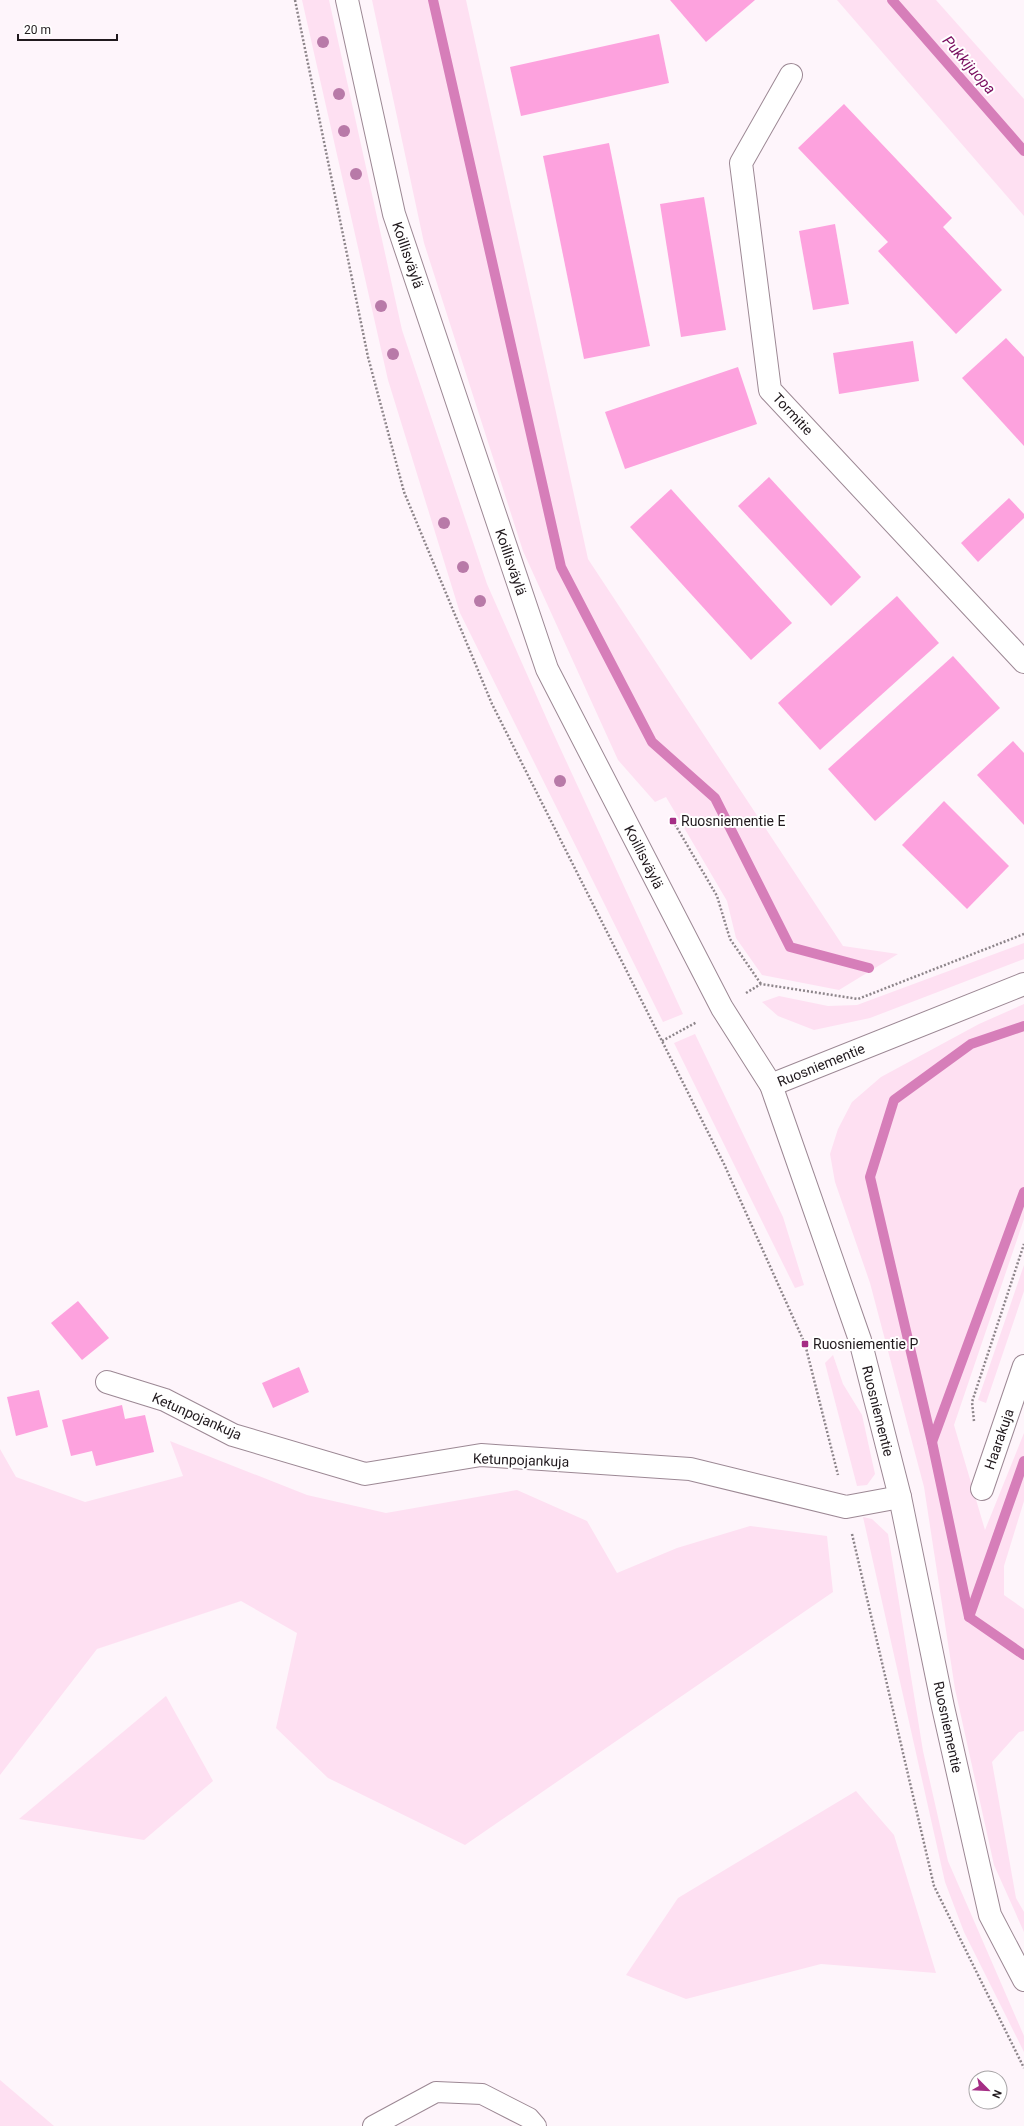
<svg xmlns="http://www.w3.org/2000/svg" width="1024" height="2126" font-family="Roboto,sans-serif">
  <rect width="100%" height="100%" fill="#fef5fb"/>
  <g fill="#fee0f2">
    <path d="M 302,0 L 329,0 L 402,330 L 487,584 L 549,724 L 683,1014 L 663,1022 L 460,613 L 388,380 Z"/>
    <path d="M 372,0 L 466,0 L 588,559 L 843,946 L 898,954 L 839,990 L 762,975 L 736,938 L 727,901 L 666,797 L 655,802 L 618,760 L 523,551 L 424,243 Z"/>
    <path d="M 837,0 L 936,0 L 1024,99 L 1024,216 Z"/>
    <path d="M 1024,943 L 1024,959 L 870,1018 L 814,1030 L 778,1016 L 762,1002 L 779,996 L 828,1006 L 857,1005 Z"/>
    <path d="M 1024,1004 L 1024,1219 L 954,1425 L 985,1530 L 1024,1433 L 1024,1501 L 1004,1566 L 1004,1595 L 1024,1609 L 1024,1731 L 1019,1732 L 992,1762 L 1016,1898 L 1024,1912 L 1024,1932 L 994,1865 L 955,1689 L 924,1487 L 870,1283 L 835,1182 L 830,1154 L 838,1129 L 852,1102 L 881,1077 L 979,1024 Z"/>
    <path d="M 695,1034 L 783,1217 L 804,1285 L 795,1288 L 674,1043 Z"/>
    <path d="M 1024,1265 L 1024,1291 L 986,1403 L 978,1400 Z"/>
    <path d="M 833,1355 L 843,1384 L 862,1415 L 875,1474 L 867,1485 L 857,1486 L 825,1363 Z"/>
    <path d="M 170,1441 L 307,1495 L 386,1513 L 517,1490 L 587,1521 L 617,1573 L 677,1548 L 750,1526 L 827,1536 L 833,1592 L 465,1845 L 328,1778 L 276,1728 L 297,1633 L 241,1601 L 97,1649 L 0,1775 L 0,1449 L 16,1477 L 85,1502 L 183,1476 Z"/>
    <path d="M 863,1517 L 872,1519 L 888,1534 L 923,1751 L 948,1861 L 1024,2036 L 1024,2052 L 964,1932 L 945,1882 Z"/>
    <path d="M 166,1696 L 213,1781 L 144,1840 L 19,1819 Z"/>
    <path d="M 856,1791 L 894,1835 L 936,1973 L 821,1964 L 686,1999 L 626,1975 L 678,1898 Z"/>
    <path d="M 0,2080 L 54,2126 L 0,2126 Z"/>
  </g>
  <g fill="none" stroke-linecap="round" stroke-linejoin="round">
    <g stroke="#d67eb9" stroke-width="10">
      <path d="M 433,0 L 561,567 L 652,742 L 715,798 L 790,947 L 869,968"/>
      <path d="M 892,0 L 1024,151"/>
      <path d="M 1024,1026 L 971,1044 L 894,1100 L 870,1177 L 932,1442 L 969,1617 L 1024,1655"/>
      <path d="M 932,1442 L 1024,1192"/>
      <path d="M 969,1617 L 1024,1461"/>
    </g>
  </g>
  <g fill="#fda2de">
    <path d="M 670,0 L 755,0 L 706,42 Z"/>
    <path d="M 659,34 L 669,83 L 521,116 L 510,67 Z"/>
    <path d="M 844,104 L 952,218 L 943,227 L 1002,290 L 956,334 L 878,251 L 888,242 L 798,148 Z"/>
    <path d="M 609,143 L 650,346 L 584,359 L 543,156 Z"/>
    <path d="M 704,197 L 726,330 L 681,337 L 660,204 Z"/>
    <path d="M 835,224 L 849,304 L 813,310 L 799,231 Z"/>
    <path d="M 1006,338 L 1024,357 L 1024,446 L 962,378 Z"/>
    <path d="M 913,341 L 919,381 L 839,394 L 833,353 Z"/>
    <path d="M 738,367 L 757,424 L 625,469 L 605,412 Z"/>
    <path d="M 769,477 L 861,577 L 831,606 L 738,506 Z"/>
    <path d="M 671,489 L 792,623 L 751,660 L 630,527 Z"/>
    <path d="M 1009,498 L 1024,514 L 1024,518 L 978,562 L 961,543 Z"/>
    <path d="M 897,596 L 939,643 L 820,750 L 778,703 Z"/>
    <path d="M 953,656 L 1000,708 L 875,821 L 828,769 Z"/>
    <path d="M 1013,741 L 1024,753 L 1024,825 L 977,775 Z"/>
    <path d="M 944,801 L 1009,866 L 967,909 L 902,845 Z"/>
    <path d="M 78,1301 L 109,1338 L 82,1360 L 51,1323 Z"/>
    <path d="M 299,1367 L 309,1392 L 273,1408 L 262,1383 Z"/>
    <path d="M 39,1390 L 48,1427 L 16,1436 L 7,1397 Z"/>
    <path d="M 122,1405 L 125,1419 L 145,1415 L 154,1452 L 96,1466 L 92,1451 L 71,1456 L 62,1420 Z"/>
  </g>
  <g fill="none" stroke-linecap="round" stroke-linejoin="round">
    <g stroke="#9c8894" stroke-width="22">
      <path id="lane" d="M 373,2126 L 436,2092 L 482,2094 L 529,2118 L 536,2126"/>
    </g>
    <g stroke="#9c8894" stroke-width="24">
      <g id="street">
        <path d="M 791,75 L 741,163 L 770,390 L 1024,662"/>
        <path d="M 107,1382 L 165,1400 L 233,1435 L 365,1474 L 481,1455 L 690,1469 L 846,1507 L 900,1497"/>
        <path d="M 982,1489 L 1024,1366"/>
      </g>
    </g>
    <g stroke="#9c8894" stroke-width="24">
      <g id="secondary">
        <path d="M 347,0 L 394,214 L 547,669 L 722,1008 L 771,1085 L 860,1340 L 900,1497 L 943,1707 L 990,1915 L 1024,1980"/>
        <path d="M 771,1085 L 1024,984"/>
      </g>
    </g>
    <g stroke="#8d858a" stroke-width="2.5" stroke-dasharray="2 2" stroke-linecap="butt">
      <path d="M 295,0 L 368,357 L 404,492 L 492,704 L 724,1164 L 805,1344 L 838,1475"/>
      <path d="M 673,821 L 717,896 L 730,939 L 761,984"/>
      <path d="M 746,993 L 761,984 L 858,999 L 1024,934"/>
      <path d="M 662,1041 L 697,1022"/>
      <path d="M 974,1421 L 972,1402 L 1024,1244"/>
      <path d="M 852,1534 L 934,1886 L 1024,2068"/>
    </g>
    <use href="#lane" stroke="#fff" stroke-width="20"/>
    <use href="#street" stroke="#fff" stroke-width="22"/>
    <use href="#secondary" stroke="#fff" stroke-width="22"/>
  </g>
  <g fill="#b87aa8">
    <circle cx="323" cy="42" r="6"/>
    <circle cx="339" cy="94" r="6"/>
    <circle cx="344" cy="131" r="6"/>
    <circle cx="356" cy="174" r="6"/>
    <circle cx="381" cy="306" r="6"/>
    <circle cx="393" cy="354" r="6"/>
    <circle cx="444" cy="523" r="6"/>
    <circle cx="463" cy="567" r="6"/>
    <circle cx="480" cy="601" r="6"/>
    <circle cx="560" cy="781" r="6"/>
  </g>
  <g fill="#a52e85" stroke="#fff" stroke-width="1.5">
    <rect x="669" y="817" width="8" height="8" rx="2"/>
    <rect x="801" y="1340" width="8" height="8" rx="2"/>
  </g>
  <g text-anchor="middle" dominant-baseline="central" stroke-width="4" stroke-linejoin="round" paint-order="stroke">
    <g font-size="14" fill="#20191d" stroke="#fff">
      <text transform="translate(408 255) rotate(71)">Koillisväylä</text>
      <text transform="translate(793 414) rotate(47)">Tormitie</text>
      <text transform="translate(511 562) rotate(71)">Koillisväylä</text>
      <text transform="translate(644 857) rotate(63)">Koillisväylä</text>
      <text transform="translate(821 1065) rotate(-22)">Ruosniementie</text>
      <text transform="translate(878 1411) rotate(76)">Ruosniementie</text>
      <text transform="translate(197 1416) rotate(24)">Ketunpojankuja</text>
      <text transform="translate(999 1439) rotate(-71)">Haarakuja</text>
      <text transform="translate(521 1460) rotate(2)">Ketunpojankuja</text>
      <text transform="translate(948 1727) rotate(78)">Ruosniementie</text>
    </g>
    <g font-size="14" fill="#20191d" stroke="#fff" text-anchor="start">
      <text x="681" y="821">Ruosniementie E</text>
      <text x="813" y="1344">Ruosniementie P</text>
    </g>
    <g font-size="15" font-style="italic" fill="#790d5f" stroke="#fff">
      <text transform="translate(969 65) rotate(49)">Pukkijuopa</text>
    </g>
  </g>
  <g transform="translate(988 2090) rotate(114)"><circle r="19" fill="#ffffff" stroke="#a6a3a5"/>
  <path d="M0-3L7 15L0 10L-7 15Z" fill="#a52e85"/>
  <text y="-6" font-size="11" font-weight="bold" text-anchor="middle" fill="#20191d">N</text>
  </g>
  <path d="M18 34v6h99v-6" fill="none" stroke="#20191d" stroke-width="2"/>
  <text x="24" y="34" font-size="12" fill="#20191d" stroke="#ffffff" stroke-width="3" paint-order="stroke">20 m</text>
</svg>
